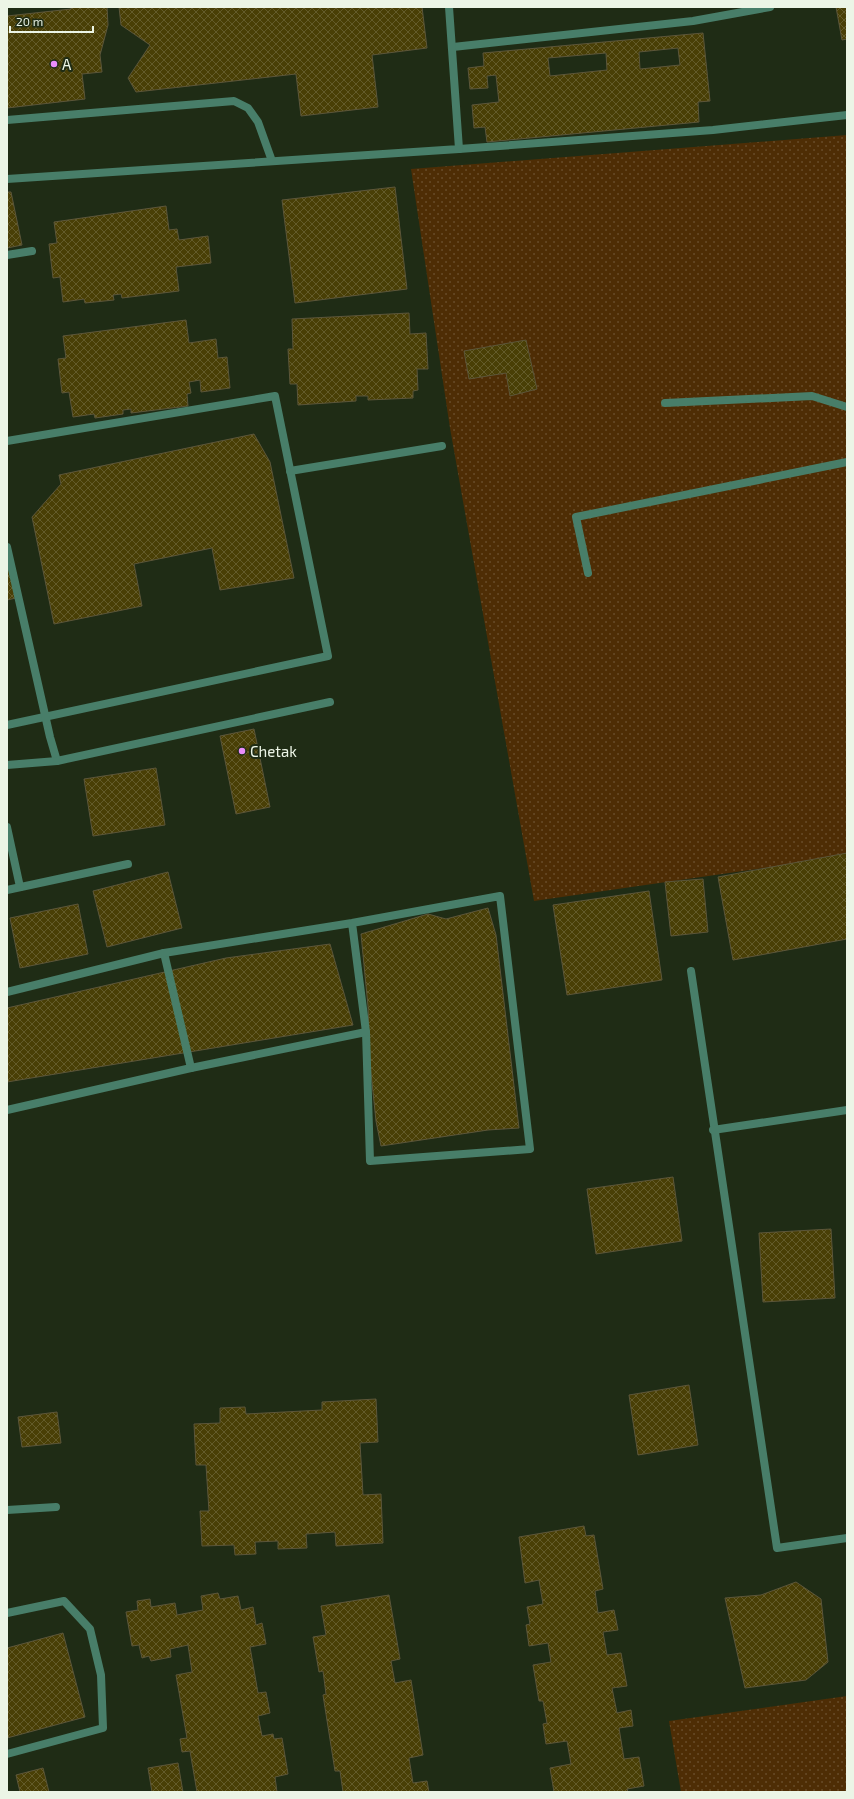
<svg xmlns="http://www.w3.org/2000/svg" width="854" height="1799" font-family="'Exo 2',sans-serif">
  <defs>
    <pattern id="grass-dots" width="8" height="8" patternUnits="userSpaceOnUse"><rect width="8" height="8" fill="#4e2d05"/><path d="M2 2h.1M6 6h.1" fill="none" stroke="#684c29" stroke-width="1.8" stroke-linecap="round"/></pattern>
    <pattern id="building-cross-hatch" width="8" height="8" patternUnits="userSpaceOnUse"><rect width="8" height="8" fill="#493f06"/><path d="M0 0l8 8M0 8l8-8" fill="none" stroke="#635b2a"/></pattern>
  </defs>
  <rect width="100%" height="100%" fill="#1f2c15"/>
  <g fill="url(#grass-dots)">
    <path d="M 847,135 L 847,856 L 534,901 L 450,428 L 411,169 Z"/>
    <path d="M 847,1696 L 847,1792 L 681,1792 L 669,1721 Z"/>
  </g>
  <g fill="url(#building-cross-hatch)" stroke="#5c563a" fill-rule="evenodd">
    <path d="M 71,7 L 107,7 L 108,25 L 100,55 L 102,72 L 82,74 L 85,99 L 7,108 L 7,16 L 71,9 Z"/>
    <path d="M 119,7 L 422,7 L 427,48 L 372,55 L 378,107 L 301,116 L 296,74 L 136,92 L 128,78 L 150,45 L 121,25 Z"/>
    <path d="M 836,7 L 847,7 L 847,39 L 842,40 Z"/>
    <path d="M 703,33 L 710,101 L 698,102 L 699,122 L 487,142 L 485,127 L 474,128 L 472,105 L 499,102 L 496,75 L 487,76 L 488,88 L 470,89 L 468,68 L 484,66 L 483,53 ZM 678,48 L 680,65 L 640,69 L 639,52 ZM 606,53 L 607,70 L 550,76 L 548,58 Z"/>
    <path d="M 395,187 L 407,289 L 295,303 L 282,200 Z"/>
    <path d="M 7,192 L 11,192 L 22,245 L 7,248 Z"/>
    <path d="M 166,206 L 169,230 L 177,229 L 179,240 L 208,236 L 211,263 L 176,267 L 179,291 L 122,298 L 121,294 L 113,295 L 114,300 L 85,303 L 84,299 L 63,302 L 60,277 L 53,278 L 49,244 L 57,243 L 54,222 Z"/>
    <path d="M 409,313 L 410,334 L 426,333 L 428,369 L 417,369 L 418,390 L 413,391 L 413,398 L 368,400 L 368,396 L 356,396 L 356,401 L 298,405 L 297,384 L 290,384 L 288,349 L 293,349 L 292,319 Z"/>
    <path d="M 186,320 L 189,343 L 216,339 L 218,358 L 227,357 L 230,388 L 201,392 L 200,380 L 189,382 L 191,393 L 187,394 L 188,406 L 131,413 L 131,409 L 123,410 L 123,414 L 95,418 L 94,414 L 73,417 L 69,392 L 62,393 L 58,359 L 66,358 L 63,336 Z"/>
    <path d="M 526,340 L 537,389 L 510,396 L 506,373 L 469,379 L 464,351 Z"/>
    <path d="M 254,434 L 270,462 L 294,578 L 220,590 L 212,548 L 134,564 L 142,606 L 54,624 L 32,517 L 61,484 L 59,475 Z"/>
    <path d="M 7,558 L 16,598 L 7,600 Z"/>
    <path d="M 254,729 L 270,807 L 236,814 L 220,736 Z"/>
    <path d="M 156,768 L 165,825 L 93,836 L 84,779 Z"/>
    <path d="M 847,853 L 847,939 L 733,960 L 718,877 Z"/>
    <path d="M 168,872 L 182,928 L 107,947 L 93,891 Z"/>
    <path d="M 703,879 L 708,932 L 671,936 L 665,882 Z"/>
    <path d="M 649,891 L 662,980 L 567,995 L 553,905 Z"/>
    <path d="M 78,904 L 88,954 L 20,968 L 10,918 Z"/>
    <path d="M 488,908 L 496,935 L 519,1128 L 488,1130 L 381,1146 L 376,1121 L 370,1063 L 368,1006 L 361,934 L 428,914 L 446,919 Z"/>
    <path d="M 330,944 L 353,1025 L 7,1082 L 7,1008 L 226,958 Z"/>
    <path d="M 673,1177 L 682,1241 L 596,1254 L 587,1189 Z"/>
    <path d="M 831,1229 L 835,1298 L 763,1302 L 759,1233 Z"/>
    <path d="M 689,1385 L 698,1445 L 638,1455 L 629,1395 Z"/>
    <path d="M 376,1399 L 378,1442 L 360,1443 L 363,1495 L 381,1494 L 383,1543 L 336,1546 L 335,1532 L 306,1534 L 307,1548 L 278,1549 L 278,1541 L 255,1542 L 256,1554 L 235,1555 L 234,1545 L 202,1546 L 200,1511 L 209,1511 L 206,1465 L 196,1465 L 194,1424 L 220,1423 L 220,1408 L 245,1407 L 246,1414 L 322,1410 L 322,1402 Z"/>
    <path d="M 57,1412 L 61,1443 L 22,1447 L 18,1417 Z"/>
    <path d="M 584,1526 L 586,1536 L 594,1535 L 603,1589 L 595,1591 L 598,1613 L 614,1610 L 618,1630 L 603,1632 L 607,1655 L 621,1653 L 627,1686 L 612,1688 L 617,1713 L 631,1710 L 633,1726 L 619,1728 L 624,1759 L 639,1757 L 644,1786 L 627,1789 L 628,1792 L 554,1792 L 550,1768 L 571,1764 L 567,1741 L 546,1744 L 543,1724 L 547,1723 L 543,1701 L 539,1701 L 533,1665 L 551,1662 L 548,1643 L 529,1646 L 526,1625 L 530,1624 L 527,1607 L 543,1604 L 539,1580 L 525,1583 L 519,1537 Z"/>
    <path d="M 796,1582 L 821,1599 L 828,1662 L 806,1680 L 745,1688 L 725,1598 L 761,1595 Z"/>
    <path d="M 218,1593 L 220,1599 L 238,1596 L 241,1610 L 253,1607 L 256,1625 L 262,1623 L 266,1644 L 250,1647 L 258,1693 L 266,1692 L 270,1713 L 258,1716 L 262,1736 L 273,1734 L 274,1739 L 282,1738 L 288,1774 L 275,1777 L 277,1792 L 197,1792 L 190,1751 L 182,1752 L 180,1739 L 187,1738 L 176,1675 L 192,1672 L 188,1645 L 170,1649 L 171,1657 L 151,1661 L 149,1656 L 142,1658 L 139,1645 L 132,1646 L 126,1612 L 138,1610 L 137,1601 L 150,1599 L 151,1607 L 175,1603 L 177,1615 L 203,1610 L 201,1596 Z"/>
    <path d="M 389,1595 L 400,1659 L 391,1661 L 395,1683 L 411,1680 L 423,1755 L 409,1758 L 413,1783 L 427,1781 L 429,1792 L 343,1792 L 340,1771 L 335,1771 L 323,1695 L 326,1694 L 323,1671 L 319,1672 L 313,1637 L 326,1635 L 321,1606 Z"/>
    <path d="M 63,1633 L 85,1717 L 7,1738 L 7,1648 Z"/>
    <path d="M 178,1763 L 183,1792 L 152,1792 L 148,1768 Z"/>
    <path d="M 43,1768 L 49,1792 L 20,1792 L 16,1775 Z"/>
  </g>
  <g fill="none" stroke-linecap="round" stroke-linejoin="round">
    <g stroke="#487e69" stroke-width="8">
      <path d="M 7,441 L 275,396 L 328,656 L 7,725"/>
      <path d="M 290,471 L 442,446"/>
      <path d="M 7,547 L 50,737 L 57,761"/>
      <path d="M 588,573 L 576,517 L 847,462"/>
      <path d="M 7,827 L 20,887"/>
      <path d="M 7,890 L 128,864"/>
      <path d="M 164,953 L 191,1068"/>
      <path d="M 7,992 L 164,953 L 352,923 L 500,896 L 530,1149 L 370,1161 L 366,1032 L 352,923"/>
      <path d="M 7,1110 L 191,1068 L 366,1032"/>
      <path d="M 7,1613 L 64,1601 L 90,1629 L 101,1675 L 103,1728 L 7,1754"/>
    </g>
    <g stroke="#487e69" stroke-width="8">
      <path d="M 453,47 L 693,21 L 770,7"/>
      <path d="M 7,120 L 234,101 L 248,108 L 258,122 L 272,161"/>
      <path d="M 459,149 L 713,130 L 847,115"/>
      <path d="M 7,179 L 459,149 L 449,7"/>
      <path d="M 7,255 L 32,251"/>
      <path d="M 665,403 L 812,396 L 847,407"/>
      <path d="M 7,765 L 57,761 L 330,702"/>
      <path d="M 691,971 L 777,1548 L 847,1538"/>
      <path d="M 713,1130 L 847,1110"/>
      <path d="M 7,1510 L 56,1507"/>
    </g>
  </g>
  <g fill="#eb8dfb" stroke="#1f2c15" stroke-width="1.5">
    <circle cx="54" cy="64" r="4"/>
    <circle cx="242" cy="751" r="4"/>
  </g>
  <g text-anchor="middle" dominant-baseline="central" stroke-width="4" stroke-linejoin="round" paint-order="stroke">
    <g font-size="15" fill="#ecf5e6" stroke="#1f2c15" text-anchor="start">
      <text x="62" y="64">A</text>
      <text x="250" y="751">Chetak</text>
    </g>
  </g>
  <rect width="854" height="1799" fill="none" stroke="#ecf5e6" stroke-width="16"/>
  <path d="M10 26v6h83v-6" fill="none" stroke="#ecf5e6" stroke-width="2"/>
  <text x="16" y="26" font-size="12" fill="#ecf5e6" stroke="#1f2c15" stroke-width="3" paint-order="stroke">20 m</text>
</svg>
